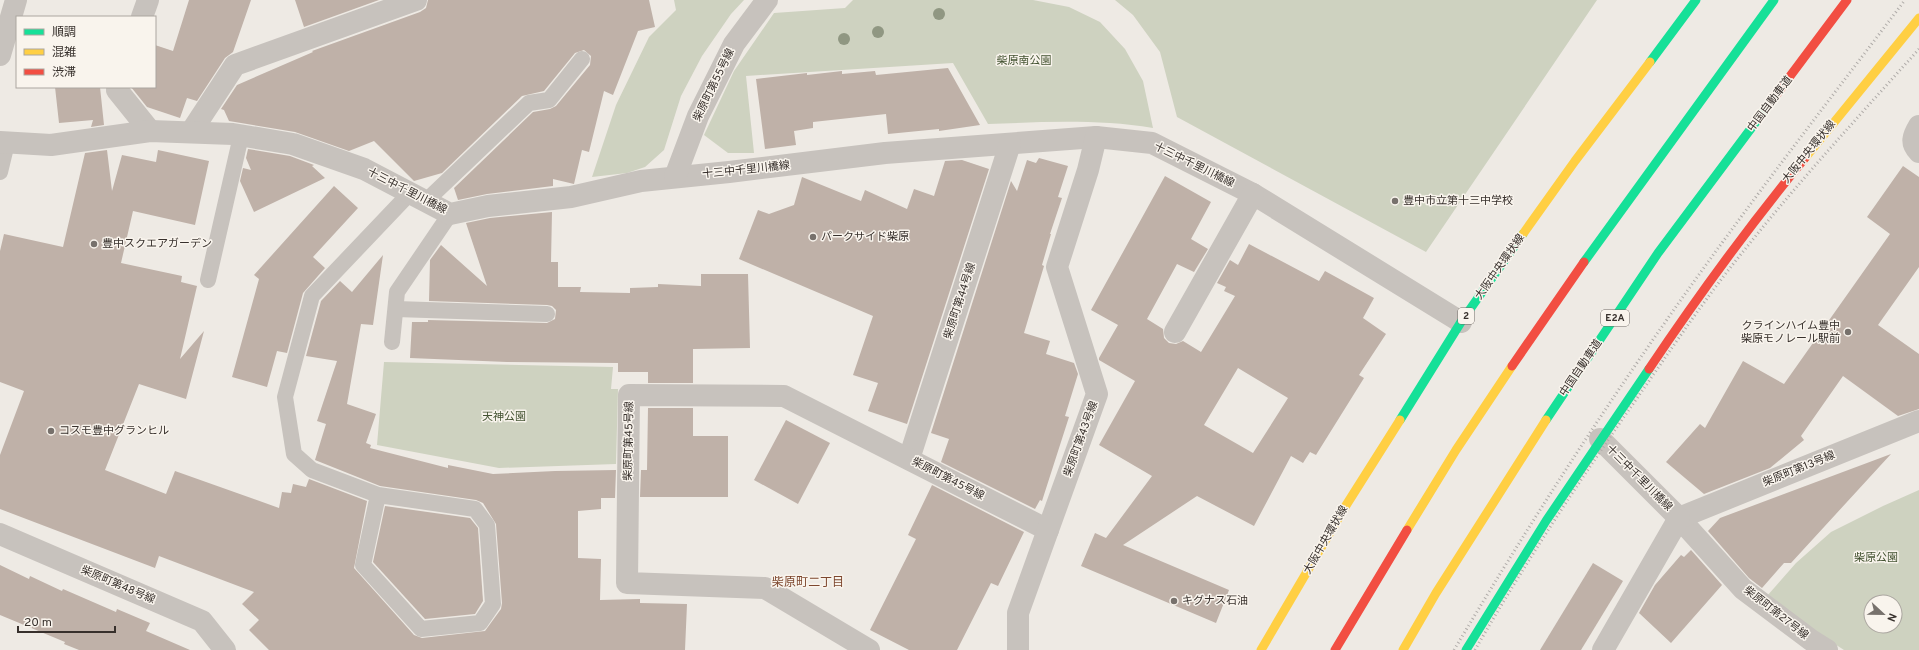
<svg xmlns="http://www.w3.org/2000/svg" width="1919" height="650" font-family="Overpass,'Noto Sans JP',sans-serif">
  <rect width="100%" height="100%" fill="#eeeae4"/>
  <g fill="#ced2c0" fill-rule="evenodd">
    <path d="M 674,0 L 744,0 L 731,14 L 702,56 L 681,96 L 664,150 L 645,167 L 627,173 L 592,177 L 616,105 L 649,37 L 676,10 Z"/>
    <path d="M 853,0 L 1033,0 L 1069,7 L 1100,22 L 1125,49 L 1143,81 L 1153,128 C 1098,119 1043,122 988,124 L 953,63 L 746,76 L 754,153 L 728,153 L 704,135 L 734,71 L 774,13 L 845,8 Z"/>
    <path d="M 1115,0 L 1597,0 L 1426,252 L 1177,117 L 1160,52 L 1133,15 Z"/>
    <path d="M 384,362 L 613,367 L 611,389 L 618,389 L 616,464 L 499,468 L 377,445 Z"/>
    <path d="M 1919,490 L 1919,650 L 1844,650 L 1801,622 L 1767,596 L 1796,563 L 1831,532 L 1883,506 ZM 1871,602 L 1895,602 L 1895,626 L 1871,626 Z"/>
  </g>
  <g fill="#bfb1a8" fill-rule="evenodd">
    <path d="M 189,0 L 251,0 L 233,52 L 225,58 L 197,101 L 187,98 L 180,118 L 147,107 L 131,87 L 155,87 L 155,45 L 173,51 Z"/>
    <path d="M 295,0 L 379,0 L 304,27 Z"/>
    <path d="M 428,0 L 649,0 L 655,27 L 638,31 L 613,95 L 604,91 L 589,152 L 582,150 L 574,184 L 553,179 L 553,186 L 487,194 L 458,200 L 454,188 L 533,112 L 550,109 L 556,106 L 590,65 L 591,56 L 584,50 L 575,53 L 544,91 L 522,96 L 442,173 L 414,181 L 374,141 L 349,151 L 295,132 L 229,121 L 224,110 L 221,109 L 237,85 L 313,52 L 312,51 L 420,12 L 426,8 Z"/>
    <path d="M 948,68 L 980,125 L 939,131 L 939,129 L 888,134 L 886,114 L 813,122 L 813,128 L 794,131 L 796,145 L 765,149 L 756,79 L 807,73 L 807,75 L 842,71 L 842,74 L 875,71 L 876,75 Z"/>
    <path d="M 55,87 L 100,87 L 104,125 L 91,127 L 93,120 L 59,123 Z"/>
    <path d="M 248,149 L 290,156 L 314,165 L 312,166 L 325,178 L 254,212 L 240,181 L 243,168 L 251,170 L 246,158 Z"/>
    <path d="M 107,150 L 112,191 L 122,155 L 156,162 L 158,150 L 209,161 L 195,225 L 133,211 L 121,263 L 182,276 L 181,282 L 197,286 L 180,359 L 204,331 L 186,399 L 139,384 L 105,470 L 166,494 L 175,471 L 279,508 L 282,492 L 291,493 L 293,484 L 306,487 L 309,479 L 367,501 L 354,568 L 414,635 L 422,638 L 485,631 L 501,609 L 502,603 L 496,524 L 483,503 L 476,500 L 380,486 L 315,460 L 326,424 L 317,421 L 337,361 L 306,356 L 321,301 L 340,281 L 352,292 L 383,255 L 373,325 L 361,324 L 347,404 L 376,414 L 366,443 L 371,445 L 370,448 L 448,468 L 448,465 L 493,474 L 555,471 L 616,470 L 615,498 L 601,498 L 601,509 L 578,511 L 578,558 L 601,559 L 600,600 L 640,599 L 640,603 L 687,604 L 685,650 L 269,650 L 249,630 L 259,620 L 242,604 L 254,592 L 159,556 L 155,568 L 0,509 L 0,455 L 24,391 L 0,382 L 0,251 L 4,234 L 63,247 L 85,153 Z"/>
    <path d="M 1039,158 L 1068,166 L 1058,197 L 1062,198 L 1050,234 L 1051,234 L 1042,265 L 1044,266 L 1024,333 L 1050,341 L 1046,354 L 1074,363 L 1078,374 L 1065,416 L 1069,417 L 1042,501 L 1040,500 L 1035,509 L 941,462 L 949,439 L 931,433 L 1011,181 L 1017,191 L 1027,160 L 1036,163 Z"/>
    <path d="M 962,160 L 989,169 L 907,424 L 868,411 L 878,383 L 853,375 L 873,316 L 739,259 L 758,210 L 769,214 L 794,205 L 802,177 L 861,201 L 865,190 L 907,209 L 914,189 L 934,196 L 945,161 Z"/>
    <path d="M 1903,166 L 1919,177 L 1919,267 L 1878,325 L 1919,354 L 1919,409 L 1898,416 L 1843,376 L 1801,436 L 1804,440 L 1770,468 L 1704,494 L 1666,462 L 1700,424 L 1705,428 L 1743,361 L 1784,384 L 1890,234 L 1867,217 Z"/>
    <path d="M 1165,176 L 1211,202 L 1191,239 L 1208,249 L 1194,272 L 1177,264 L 1147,319 L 1163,329 L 1164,338 L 1169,343 L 1176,344 L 1183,341 L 1201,352 L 1235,296 L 1224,291 L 1226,287 L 1217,283 L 1230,260 L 1238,265 L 1249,244 L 1319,281 L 1325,271 L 1374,298 L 1363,318 L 1386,334 L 1359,375 L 1364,378 L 1316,455 L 1310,452 L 1303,463 L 1291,456 L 1254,526 L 1197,496 L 1123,545 L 1229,590 L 1216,623 L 1081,566 L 1095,533 L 1106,538 L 1152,476 L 1099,445 L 1135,381 L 1099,360 L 1099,358 L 1118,325 L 1091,310 ZM 1238,368 L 1288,398 L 1253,453 L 1204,425 Z"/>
    <path d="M 334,186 L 358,208 L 313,257 L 325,268 L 303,293 L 287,353 L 277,351 L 267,387 L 232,377 L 259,279 L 254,275 Z"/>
    <path d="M 552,212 L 551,262 L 558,262 L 558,287 L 581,287 L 580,292 L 630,293 L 630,288 L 658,287 L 658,284 L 701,286 L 701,274 L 748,274 L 750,348 L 693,349 L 693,383 L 648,383 L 648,372 L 618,372 L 618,363 L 507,362 L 410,358 L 412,322 L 428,322 L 428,320 L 547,323 L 555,319 L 556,310 L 552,306 L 547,305 L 429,301 L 430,260 L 441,245 L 487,286 L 466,223 L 490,218 Z"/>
    <path d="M 648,408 L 693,408 L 693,436 L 728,436 L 728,497 L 640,497 L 641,470 L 647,470 Z"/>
    <path d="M 786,420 L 830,443 L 798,504 L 754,480 Z"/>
    <path d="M 1891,454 L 1791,563 L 1784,563 L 1762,588 L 1749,578 L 1708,531 L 1720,518 Z"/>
    <path d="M 932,485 L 1024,532 L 998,586 L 991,583 L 957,650 L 909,650 L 870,630 L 916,539 L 908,535 Z"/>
    <path d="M 385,506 L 470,518 L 478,528 L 483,601 L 475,614 L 425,619 L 373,562 Z"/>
    <path d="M 1691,550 L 1722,585 L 1671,643 L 1639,613 L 1655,585 L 1681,555 L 1684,557 Z"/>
    <path d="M 1593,563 L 1623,581 L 1581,650 L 1540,650 Z"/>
    <path d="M 0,565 L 29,579 L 30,576 L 62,591 L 63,589 L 116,612 L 117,609 L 150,623 L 146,631 L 190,650 L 79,650 L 64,644 L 65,642 L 0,615 Z"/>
  </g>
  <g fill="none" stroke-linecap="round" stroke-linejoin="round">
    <g stroke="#c7c2bd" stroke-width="16">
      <path d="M 0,172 L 7,143"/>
      <path d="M 426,201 L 529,103 L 549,100 L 582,59"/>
      <path d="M 208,280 L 241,136"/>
      <path d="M 396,309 L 547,314"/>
      <path d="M 392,342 L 397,292 L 450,214"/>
      <path d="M 378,495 L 363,565 L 421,629 L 480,623 L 493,604 L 487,525 L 475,509 L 378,495 L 312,470 L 294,454 L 285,397 L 312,296 L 410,193"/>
    </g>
    <g stroke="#c7c2bd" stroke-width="22">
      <path d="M 142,17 L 148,0"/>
      <path d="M 0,55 L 16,0"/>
      <path d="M 118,87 L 117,90 L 150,131"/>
      <path d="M 1919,126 C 1913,136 1910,143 1919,152"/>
      <path d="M 191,132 L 235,65 L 416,0"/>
      <path d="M 0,142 L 51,145 L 150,131 L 233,134 L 293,144 L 364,169 L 450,214 L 488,206 L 571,197 L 641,181 L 729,172 L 885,153 L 1096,137 L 1152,143 L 1253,194 L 1461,322"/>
      <path d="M 675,177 L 698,116 L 734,44 L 767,0"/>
      <path d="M 1175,332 L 1253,194"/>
      <path d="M 1600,439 L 1679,518 L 1743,589 L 1811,640 L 1827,650"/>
      <path d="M 909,459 L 1010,144"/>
      <path d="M 1679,518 L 1919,421"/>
      <path d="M 0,534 L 202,621 L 225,650"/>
      <path d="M 869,650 L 765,588 L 627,583 L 629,395 L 784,396 L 1048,530"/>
      <path d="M 1018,650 L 1018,613 L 1097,394 L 1057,267 L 1088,170 L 1096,137"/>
      <path d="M 1603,650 L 1679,518"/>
    </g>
    <g stroke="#16e098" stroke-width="9">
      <path d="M 1650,62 L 1696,0"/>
      <path d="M 1584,262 L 1774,0"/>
      <path d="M 1400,420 L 1461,322 L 1523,234"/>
      <path d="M 1546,420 L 1658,253 L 1770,103"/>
      <path d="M 1466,650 L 1546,521 L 1649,369"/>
    </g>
    <g stroke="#ffcf43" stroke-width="9">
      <path d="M 1805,158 L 1919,18"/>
      <path d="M 1523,234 L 1575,161 L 1650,62"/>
      <path d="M 1407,530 L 1456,450 L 1512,366"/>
      <path d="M 1261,650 L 1345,507 L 1400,420"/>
      <path d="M 1403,650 L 1436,593 L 1546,420"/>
    </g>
    <g stroke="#f24e42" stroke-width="9">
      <path d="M 1770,103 L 1847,0"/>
      <path d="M 1512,366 L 1584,262"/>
      <path d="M 1649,369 C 1698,296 1749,226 1805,158"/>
      <path d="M 1335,650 L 1407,530"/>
    </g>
    <g stroke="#afaba8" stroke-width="3" stroke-dasharray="1 3" stroke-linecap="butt">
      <path d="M 1454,650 C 1539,507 1631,366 1730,232 C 1787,154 1847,77 1905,0"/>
      <path d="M 1475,650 C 1526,561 1583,475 1642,391 C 1676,342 1709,293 1746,248 C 1801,179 1860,115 1919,49"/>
    </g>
  </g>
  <g fill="#909782">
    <circle cx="939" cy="14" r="6"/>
    <circle cx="878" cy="32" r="6"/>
    <circle cx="844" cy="39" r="6"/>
  </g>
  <g fill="#77716c" stroke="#f9f4ed" stroke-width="1.5">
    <circle cx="1395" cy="201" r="4"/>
    <circle cx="813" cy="237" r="4"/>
    <circle cx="94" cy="244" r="4"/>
    <circle cx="1848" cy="332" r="4"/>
    <circle cx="51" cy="431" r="4"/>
    <circle cx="1174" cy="601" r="4"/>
  </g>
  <g text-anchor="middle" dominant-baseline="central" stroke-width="3" stroke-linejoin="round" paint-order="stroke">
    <g fill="#f9f4ed" stroke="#716b66" stroke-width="1">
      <rect x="1458" y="308" width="16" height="16" rx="3"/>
      <rect x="1601" y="310" width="28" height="16" rx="3"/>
    </g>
    <g font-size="10" font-weight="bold" fill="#37302c">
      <text x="1466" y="316">2</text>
      <text x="1615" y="318">E2A</text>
    </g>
    <g font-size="11" fill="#445332" stroke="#f9f4ed">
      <text x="1024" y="61">柴原南公園</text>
      <text x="504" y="417">天神公園</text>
      <text x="1876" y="558">柴原公園</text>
    </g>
    <g font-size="11" fill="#37302c" stroke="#f9f4ed">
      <text transform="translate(714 85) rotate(-64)">柴原町第55号線</text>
      <text transform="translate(1770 104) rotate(-53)">中国自動車道</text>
      <text transform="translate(1809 152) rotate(-51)">大阪中央環状線</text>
      <text transform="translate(1194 165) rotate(26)">十三中千里川橋線</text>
      <text transform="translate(746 170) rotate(-6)">十三中千里川橋線</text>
      <text transform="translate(407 191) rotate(27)">十三中千里川橋線</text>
      <text transform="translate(1500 267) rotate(-55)">大阪中央環状線</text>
      <text transform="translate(960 301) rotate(-72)">柴原町第44号線</text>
      <text transform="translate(1581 368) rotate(-56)">中国自動車道</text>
      <text transform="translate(1081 439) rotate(-70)">柴原町第43号線</text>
      <text transform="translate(629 441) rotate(-89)">柴原町第45号線</text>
      <text transform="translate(1799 469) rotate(-22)">柴原町第13号線</text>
      <text transform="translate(1639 478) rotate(45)">十三中千里川橋線</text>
      <text transform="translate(948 479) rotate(27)">柴原町第45号線</text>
      <text transform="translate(1326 540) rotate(-60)">大阪中央環状線</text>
      <text transform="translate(118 585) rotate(23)">柴原町第48号線</text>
      <text transform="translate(1776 613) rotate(38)">柴原町第27号線</text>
    </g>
    <g font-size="11" fill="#37302c" stroke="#f9f4ed" text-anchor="start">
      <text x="1403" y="201">豊中市立第十三中学校</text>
      <text x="821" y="237">パークサイド柴原</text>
      <text x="102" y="244">豊中スクエアガーデン</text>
      <text x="1840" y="326" text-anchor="end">クラインハイム豊中<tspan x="1840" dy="13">柴原モノレール駅前</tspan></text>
      <text x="59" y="431">コスモ豊中グランヒル</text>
      <text x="1182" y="601">キグナス石油</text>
    </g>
    <g font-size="12" fill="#7d472e" stroke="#f9f4ed">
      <text x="808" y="583">柴原町二丁目</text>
    </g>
  </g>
  <rect x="16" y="16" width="140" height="72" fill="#f9f4ed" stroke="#aba6a0"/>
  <rect x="24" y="29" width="20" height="6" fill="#16e098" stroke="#aba6a0"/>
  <text x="52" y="36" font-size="12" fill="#37302c">順調</text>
  <rect x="24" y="49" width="20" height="6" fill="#ffcf43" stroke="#aba6a0"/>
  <text x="52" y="56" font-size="12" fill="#37302c">混雑</text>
  <rect x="24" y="69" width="20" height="6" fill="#f24e42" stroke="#aba6a0"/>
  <text x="52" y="76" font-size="12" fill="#37302c">渋滞</text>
  <g transform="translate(1883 614) rotate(112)"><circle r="19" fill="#f9f4ed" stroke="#aba6a0"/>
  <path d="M0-3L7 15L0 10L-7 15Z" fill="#77716c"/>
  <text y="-6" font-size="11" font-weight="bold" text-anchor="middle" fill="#37302c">N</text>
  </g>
  <path d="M18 626v6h97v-6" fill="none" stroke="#37302c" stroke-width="2"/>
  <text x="24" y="626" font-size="12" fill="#37302c" stroke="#f9f4ed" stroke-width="3" paint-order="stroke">20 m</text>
</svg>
